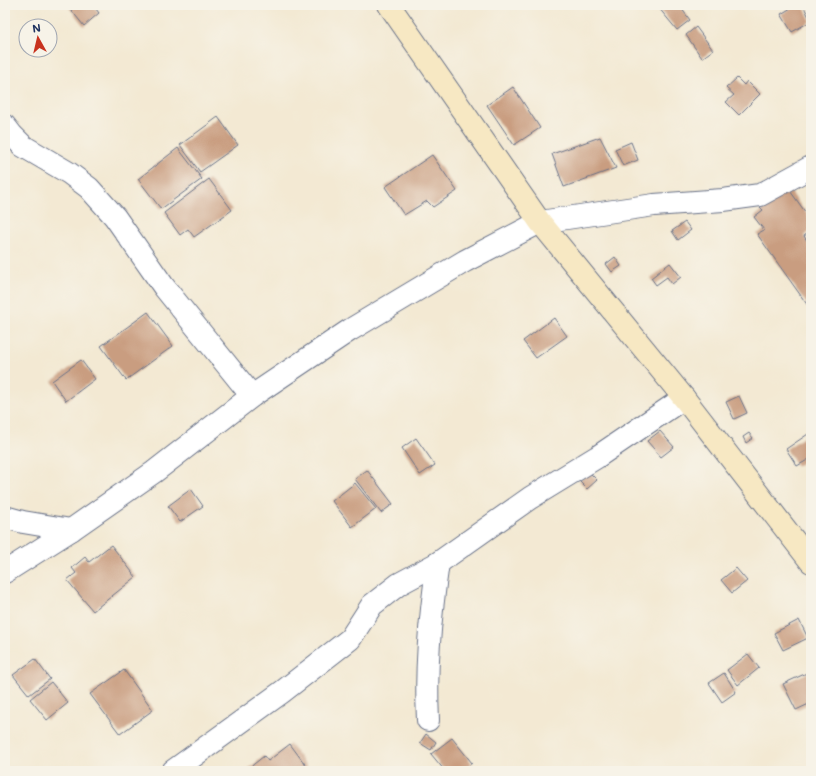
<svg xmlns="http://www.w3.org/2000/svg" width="816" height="776" font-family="Mali,sans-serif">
  <rect width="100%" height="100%" fill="#f7f3e8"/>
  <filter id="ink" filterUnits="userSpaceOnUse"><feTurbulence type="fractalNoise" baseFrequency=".025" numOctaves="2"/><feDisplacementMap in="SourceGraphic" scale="8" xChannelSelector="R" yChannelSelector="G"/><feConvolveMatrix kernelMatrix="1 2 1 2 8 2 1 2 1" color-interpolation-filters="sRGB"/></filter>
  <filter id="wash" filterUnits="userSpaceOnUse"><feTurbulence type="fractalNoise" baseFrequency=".012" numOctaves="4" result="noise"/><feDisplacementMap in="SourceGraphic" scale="16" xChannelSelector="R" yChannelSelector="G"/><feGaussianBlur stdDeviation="0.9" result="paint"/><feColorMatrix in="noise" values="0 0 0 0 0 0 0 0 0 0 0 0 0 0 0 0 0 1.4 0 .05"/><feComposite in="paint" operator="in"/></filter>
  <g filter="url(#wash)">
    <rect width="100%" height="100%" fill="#f3e9d3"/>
    <g id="blocks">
      <g fill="#c99d80">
        <path d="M 67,5 L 93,5 L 99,13 L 84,26 Z"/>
        <path d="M 660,5 L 685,5 L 681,8 L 690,20 L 677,30 L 658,7 Z"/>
        <path d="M 796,5 L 803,5 L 811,21 L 792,32 L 781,14 Z"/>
        <path d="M 696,27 L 713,50 L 702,58 L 686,35 Z"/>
        <path d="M 737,78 L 744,85 L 747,81 L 760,94 L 739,115 L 726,102 L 734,95 L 726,88 Z"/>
        <path d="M 513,87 L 540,128 L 514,145 L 487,105 Z"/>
        <path d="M 218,117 L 238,145 L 200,172 L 180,145 Z"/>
        <path d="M 600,137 L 616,168 L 564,187 L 552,154 Z"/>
        <path d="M 631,142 L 638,160 L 623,166 L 615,149 Z"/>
        <path d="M 178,148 L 202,179 L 161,209 L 138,179 Z"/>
        <path d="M 432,155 L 457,191 L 433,207 L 427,201 L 404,215 L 385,187 Z"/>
        <path d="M 209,179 L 232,210 L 194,237 L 188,229 L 180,235 L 164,213 Z"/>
        <path d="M 788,188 L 811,220 L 811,231 L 804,236 L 811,247 L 811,310 L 757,234 L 764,230 L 754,217 L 763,210 L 760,207 Z"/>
        <path d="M 685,222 L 691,230 L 678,240 L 672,231 Z"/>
        <path d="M 615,257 L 621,266 L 612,272 L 606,264 Z"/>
        <path d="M 670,263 L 681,277 L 672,284 L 667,277 L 656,285 L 651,278 Z"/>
        <path d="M 148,312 L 173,346 L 126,380 L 101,346 Z"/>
        <path d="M 554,318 L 567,336 L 536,358 L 523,341 Z"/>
        <path d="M 81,360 L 95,379 L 66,401 L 52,381 Z"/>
        <path d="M 739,396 L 747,413 L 734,419 L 726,402 Z"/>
        <path d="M 660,431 L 674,447 L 661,457 L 647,441 Z"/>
        <path d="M 811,432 L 811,458 L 797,466 L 786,449 Z"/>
        <path d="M 749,433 L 753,438 L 746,443 L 743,437 Z"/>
        <path d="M 416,438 L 435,465 L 420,475 L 402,448 Z"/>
        <path d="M 367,470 L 393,504 L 381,513 L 355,479 Z"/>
        <path d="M 589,472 L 597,480 L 587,489 L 579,481 Z"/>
        <path d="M 355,483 L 376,509 L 352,527 L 332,501 Z"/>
        <path d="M 191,489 L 203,506 L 180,522 L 168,506 Z"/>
        <path d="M 111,545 L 136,577 L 93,611 L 67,580 L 76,573 L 72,568 L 85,557 L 89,562 Z"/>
        <path d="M 736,568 L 747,581 L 732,593 L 721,580 Z"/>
        <path d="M 799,620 L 808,638 L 783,650 L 774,633 Z"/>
        <path d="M 748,654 L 759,668 L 738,685 L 727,670 Z"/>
        <path d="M 35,659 L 50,679 L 29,695 L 13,675 Z"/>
        <path d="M 124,670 L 153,710 L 120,734 L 90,694 Z"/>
        <path d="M 811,671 L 811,703 L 796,710 L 783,684 Z"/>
        <path d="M 724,673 L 736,692 L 722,702 L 709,683 Z"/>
        <path d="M 51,682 L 68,703 L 47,720 L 30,699 Z"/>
        <path d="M 426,734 L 436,742 L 431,750 L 420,743 Z"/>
        <path d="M 452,738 L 472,763 L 461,771 L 445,771 L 431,754 Z"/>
        <path d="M 290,744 L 310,771 L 251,771 L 249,768 L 264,756 L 268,761 Z"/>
      </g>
    </g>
  </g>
  <g filter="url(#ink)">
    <use href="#blocks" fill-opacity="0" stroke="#677087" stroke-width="1"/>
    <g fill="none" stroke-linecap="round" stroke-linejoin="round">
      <g stroke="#677087" stroke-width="24">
        <g id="street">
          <path d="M 5,126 L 12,135 L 23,146 L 69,173 L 89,188 L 115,217 L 164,287 L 252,396"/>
          <path d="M 5,517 L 23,522 L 71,530"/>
          <path d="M 5,572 L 71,530 L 154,472 L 252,396 L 350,330 L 465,261 L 540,222 L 654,205 L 723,200 L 760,195 L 811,167"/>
          <path d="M 428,720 C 425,666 430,616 438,563"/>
          <path d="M 173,771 L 282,692 L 350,639 L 372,605 L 399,584 L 438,563 L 530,498 L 597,457 L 684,398"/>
        </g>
      </g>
      <g stroke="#677087" stroke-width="24">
        <path id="secondary" d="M 389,5 L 540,222 L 684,398 L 811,562"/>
      </g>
      <use href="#street" stroke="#fff" stroke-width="22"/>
      <use href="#secondary" stroke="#f7e8c3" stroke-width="22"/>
    </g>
  </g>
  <rect width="816" height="776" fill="none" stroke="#f7f3e8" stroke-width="20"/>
  <g transform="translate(38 38) rotate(352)"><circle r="19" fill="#f7f3e8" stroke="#9fa5b1"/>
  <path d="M0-3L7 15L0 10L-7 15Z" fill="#c8321e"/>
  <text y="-6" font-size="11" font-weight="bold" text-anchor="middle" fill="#1b2f5e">N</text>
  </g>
</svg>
